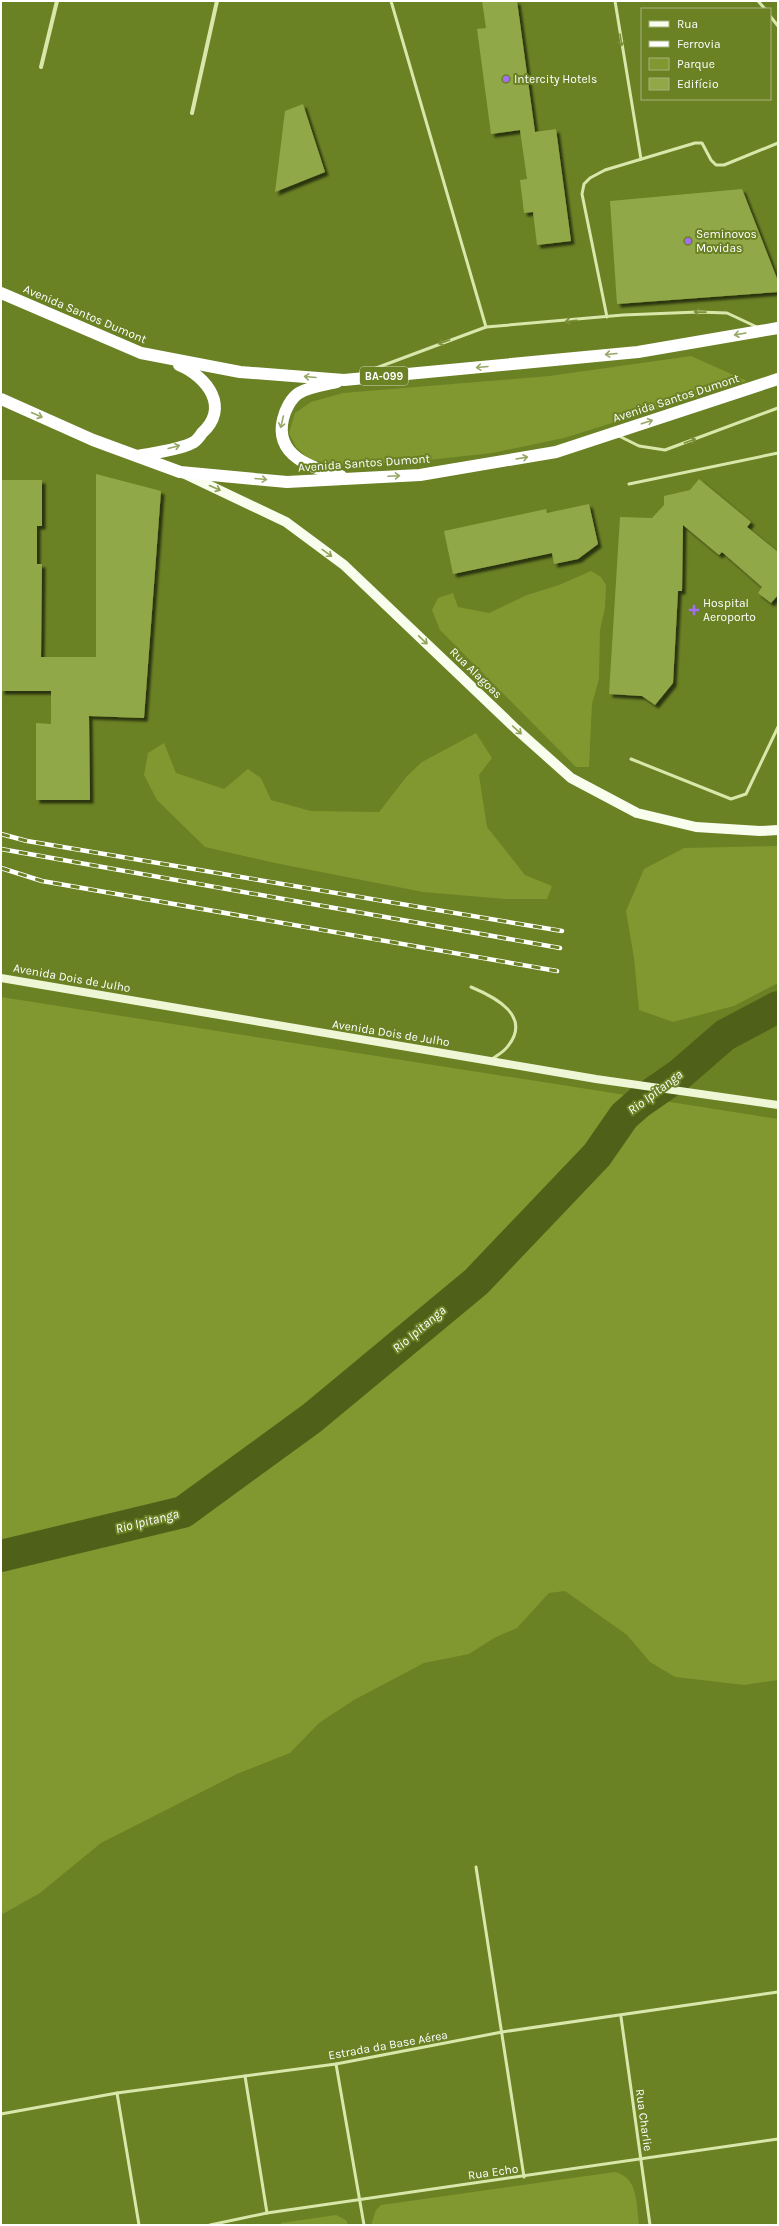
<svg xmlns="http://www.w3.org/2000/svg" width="779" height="2226" font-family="Karla,sans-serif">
  <defs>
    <filter id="shadow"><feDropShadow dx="3.5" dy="3.5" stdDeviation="1" flood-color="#0009"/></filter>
  </defs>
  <rect width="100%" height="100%" fill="#6a8124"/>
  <g fill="#80982f">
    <path d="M 691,356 L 747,381 L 564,438 L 492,453 L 410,462 L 337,465 L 309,459 L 296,447 L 289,433 L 295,413 L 311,402 L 343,393 L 549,376 Z"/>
    <path d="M 591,571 L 601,577 L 606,585 L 605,608 L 600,630 L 599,679 L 592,704 L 589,767 L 576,767 L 440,630 L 432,610 L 438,598 L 453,593 L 458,607 L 489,613 L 527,595 L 559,585 Z"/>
    <path d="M 476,733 L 492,758 L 479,775 L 487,827 L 525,875 L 552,886 L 547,899 L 505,899 L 423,892 L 275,863 L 205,847 L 157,800 L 144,775 L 148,753 L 164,743 L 176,773 L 224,789 L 248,769 L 261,778 L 271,800 L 311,811 L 379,812 L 407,776 L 422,762 Z"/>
    <path d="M 778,846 L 778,983 L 734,1006 L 673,1022 L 639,1010 L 634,958 L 626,911 L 644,869 L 684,848 Z"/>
    <path d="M 1,997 L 778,1119 L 778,1680 L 744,1685 L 675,1677 L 650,1662 L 627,1635 L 565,1591 L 549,1593 L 517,1628 L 494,1638 L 469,1654 L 424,1663 L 354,1700 L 319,1723 L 290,1753 L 237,1774 L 101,1843 L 40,1893 L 1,1915 Z"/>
    <path d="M 615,2172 C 639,2178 636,2204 639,2225 L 371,2225 L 376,2210 L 381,2205 Z"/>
    <path d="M 336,2215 L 346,2220 L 348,2225 L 281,2225 L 281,2223 Z"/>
  </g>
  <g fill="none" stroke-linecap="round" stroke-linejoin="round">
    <path stroke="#4f6119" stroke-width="32" d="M 1,1556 L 183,1512 L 312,1418 L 476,1282 L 597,1155 L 624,1116 L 640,1102 L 679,1075 L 725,1035 L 778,1007"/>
  </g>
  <g fill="#91a848" filter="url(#shadow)">
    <path d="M 482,1 L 517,1 L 535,132 L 556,129 L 571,241 L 537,245 L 533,212 L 524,213 L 520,180 L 527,179 L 520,130 L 491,134 L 477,29 L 486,28 Z"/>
    <path d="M 303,104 L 325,172 L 275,192 L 285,111 Z"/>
    <path d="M 742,189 L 778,281 L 778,292 L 617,304 L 610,201 Z"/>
    <path d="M 96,474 L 161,491 L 144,718 L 89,716 L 90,800 L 36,800 L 36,723 L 51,724 L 51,691 L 1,691 L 1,480 L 42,480 L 42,526 L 37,526 L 37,564 L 42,564 L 41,657 L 96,657 Z"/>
    <path d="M 699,479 L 751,522 L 747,527 L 778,552 L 778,595 L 771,603 L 758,593 L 762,587 L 722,552 L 719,555 L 683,525 L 682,591 L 678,591 L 673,683 L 655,705 L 642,696 L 609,694 L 620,517 L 652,518 L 664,505 L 664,496 L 690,490 Z"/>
    <path d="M 589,504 L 598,544 L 578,559 L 554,564 L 552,553 L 453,574 L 444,531 L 546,509 L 547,513 Z"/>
  </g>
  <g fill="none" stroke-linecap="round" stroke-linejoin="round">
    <g stroke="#d9e7ab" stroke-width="3">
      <path d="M 391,1 L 486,327"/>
      <path d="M 615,1 L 641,159"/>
      <path d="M 758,1 L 765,9"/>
      <path d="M 770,16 L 778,26"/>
      <path d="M 607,317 L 582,194 L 584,184 L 590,178 L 605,170 L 695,143 L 702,143 L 711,160 L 716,165 L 724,165 L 778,143"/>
      <path d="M 360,374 L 486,327 L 623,315 L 698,312 L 727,313 L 757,327"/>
      <path d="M 619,436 L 639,446 L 665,450 L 778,408"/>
      <path d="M 629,484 L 778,453"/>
      <path d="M 631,759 L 731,799 L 746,794 L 778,727"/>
      <path d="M 471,987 C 495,997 532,1016 508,1046 C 504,1052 496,1056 491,1060"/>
      <path d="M 476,1867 L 524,2177"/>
      <path d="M 621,2017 L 650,2225"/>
      <path d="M 336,2064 L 364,2225"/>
      <path d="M 245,2076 L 267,2213"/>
      <path d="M 117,2093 L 139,2225"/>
      <path d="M 1,2114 L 117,2093 L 336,2064 L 502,2032 L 778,1992"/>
      <path d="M 210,2225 L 267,2213 L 778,2139"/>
    </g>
    <g stroke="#d9e7ab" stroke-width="4">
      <path d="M 41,67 L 57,1"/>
      <path d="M 192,113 L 217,1"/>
    </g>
    <path stroke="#eef6d5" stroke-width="8" d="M 1,978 L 596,1079 L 778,1105"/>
    <path stroke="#f8fded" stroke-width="10" d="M 185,474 L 286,522 L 344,565 L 516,729 L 571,778 L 637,813 L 696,827 L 760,831 L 778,830"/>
    <g stroke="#fff" stroke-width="12">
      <path d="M 1,293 L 141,353 L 240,372 L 344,380 L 638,352 L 778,328"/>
      <path d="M 337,382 C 325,385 309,387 299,393 C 291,398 285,410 283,419 C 274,456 312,468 341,476"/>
      <path d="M 1,399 L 93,440 L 180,472 L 287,482 L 420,475 L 556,452 L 778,379"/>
      <path d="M 137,456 C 153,453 180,450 194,442 C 197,440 200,436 202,433 C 230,408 208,377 179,365"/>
    </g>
    <g stroke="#fff" stroke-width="4.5">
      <g id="rail">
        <path d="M 1,834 L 27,841 L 562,931"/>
        <path d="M 1,849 L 560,948"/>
        <path d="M 1,868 L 42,881 L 557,971"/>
      </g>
    </g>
    <use href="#rail" stroke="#6a8124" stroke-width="3" stroke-dasharray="9" stroke-linecap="butt"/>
  </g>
  <defs><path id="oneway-shaft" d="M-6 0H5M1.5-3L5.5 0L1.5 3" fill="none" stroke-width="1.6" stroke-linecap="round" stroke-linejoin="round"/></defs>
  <g stroke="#7b9038">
    <use href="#oneway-shaft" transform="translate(621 40) rotate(81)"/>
    <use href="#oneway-shaft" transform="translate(700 312) rotate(-179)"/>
    <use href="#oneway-shaft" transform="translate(571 321) rotate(174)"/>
    <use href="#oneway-shaft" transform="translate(444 342) rotate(161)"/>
    <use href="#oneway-shaft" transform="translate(690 441) rotate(-20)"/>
  </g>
  <g stroke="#97a766">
    <use href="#oneway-shaft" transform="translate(740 334) rotate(170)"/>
    <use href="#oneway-shaft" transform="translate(611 354) rotate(175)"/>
    <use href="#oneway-shaft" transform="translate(482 367) rotate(175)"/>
    <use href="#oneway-shaft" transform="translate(310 377) rotate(-175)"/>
    <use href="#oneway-shaft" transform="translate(37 415) rotate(24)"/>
    <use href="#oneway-shaft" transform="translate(282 422) rotate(103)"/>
    <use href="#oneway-shaft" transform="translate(647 422) rotate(-18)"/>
    <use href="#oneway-shaft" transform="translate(174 447) rotate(-15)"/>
    <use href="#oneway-shaft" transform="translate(522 458) rotate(-10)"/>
    <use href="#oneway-shaft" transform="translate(394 476) rotate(-3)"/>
    <use href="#oneway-shaft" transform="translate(261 479) rotate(5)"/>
  </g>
  <g stroke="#8ea056">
    <use href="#oneway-shaft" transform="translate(215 488) rotate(24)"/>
    <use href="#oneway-shaft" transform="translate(327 553) rotate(36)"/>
    <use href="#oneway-shaft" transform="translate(423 640) rotate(44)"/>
    <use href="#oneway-shaft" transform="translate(517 730) rotate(42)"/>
  </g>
  <g fill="#a26ff1" stroke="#6a8124" stroke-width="1.5">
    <circle cx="506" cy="79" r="4"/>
    <circle cx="688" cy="241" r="4"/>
    <path d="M692 604h4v4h4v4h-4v4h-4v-4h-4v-4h4z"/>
  </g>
  <g text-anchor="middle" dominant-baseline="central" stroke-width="4" stroke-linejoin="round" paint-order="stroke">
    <rect fill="#6a8124" stroke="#d2d9bd" stroke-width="1" x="360" y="367" width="48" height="18" rx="3"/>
    <g font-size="11" font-weight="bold" fill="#fff">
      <text x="384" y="376">BA-099</text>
    </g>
    <g font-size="12" fill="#fff" stroke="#6a8124" text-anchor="start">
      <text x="514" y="79">Intercity Hotels</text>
      <text x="696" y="234">Seminovos<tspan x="696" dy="14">Movidas</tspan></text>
      <text x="703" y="603">Hospital<tspan x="703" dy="14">Aeroporto</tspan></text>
    </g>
    <g font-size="12" fill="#fff" stroke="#6a8124">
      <text transform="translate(85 314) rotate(23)">Avenida Santos Dumont</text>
      <text transform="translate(676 398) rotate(-18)">Avenida Santos Dumont</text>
      <text transform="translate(364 463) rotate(-4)">Avenida Santos Dumont</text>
      <text transform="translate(476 673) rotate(44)">Rua Alagoas</text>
      <text transform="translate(72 978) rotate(10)">Avenida Dois de Julho</text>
      <text transform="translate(391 1033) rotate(9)">Avenida Dois de Julho</text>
      <text transform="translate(388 2045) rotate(-10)">Estrada da Base Aérea</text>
      <text transform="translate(644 2120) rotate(82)">Rua Charlie</text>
      <text transform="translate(493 2172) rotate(-8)">Rua Echo</text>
    </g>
    <g font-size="13" font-style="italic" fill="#fff" stroke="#6a8124">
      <text transform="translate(655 1092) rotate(-37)">Rio Ipitanga</text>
      <text transform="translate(419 1329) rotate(-40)">Rio Ipitanga</text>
      <text transform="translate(147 1521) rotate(-14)">Rio Ipitanga</text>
    </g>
  </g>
  <rect width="779" height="2226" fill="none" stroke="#ffffff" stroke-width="4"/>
  <rect x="641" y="8" width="130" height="92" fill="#6a8124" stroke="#a6b37c"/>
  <rect x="649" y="21" width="20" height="6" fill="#f8fded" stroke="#a6b37c"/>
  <text x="677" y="28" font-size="12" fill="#ffffff">Rua</text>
  <rect x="649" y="41" width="20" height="6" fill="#ffffff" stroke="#a6b37c"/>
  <text x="677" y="48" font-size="12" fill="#ffffff">Ferrovia</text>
  <rect x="649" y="58" width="20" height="12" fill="#80982f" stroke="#a6b37c"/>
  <text x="677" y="68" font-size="12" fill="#ffffff">Parque</text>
  <rect x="649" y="78" width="20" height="12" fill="#91a848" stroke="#a6b37c"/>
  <text x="677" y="88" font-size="12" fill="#ffffff">Edifício</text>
</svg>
